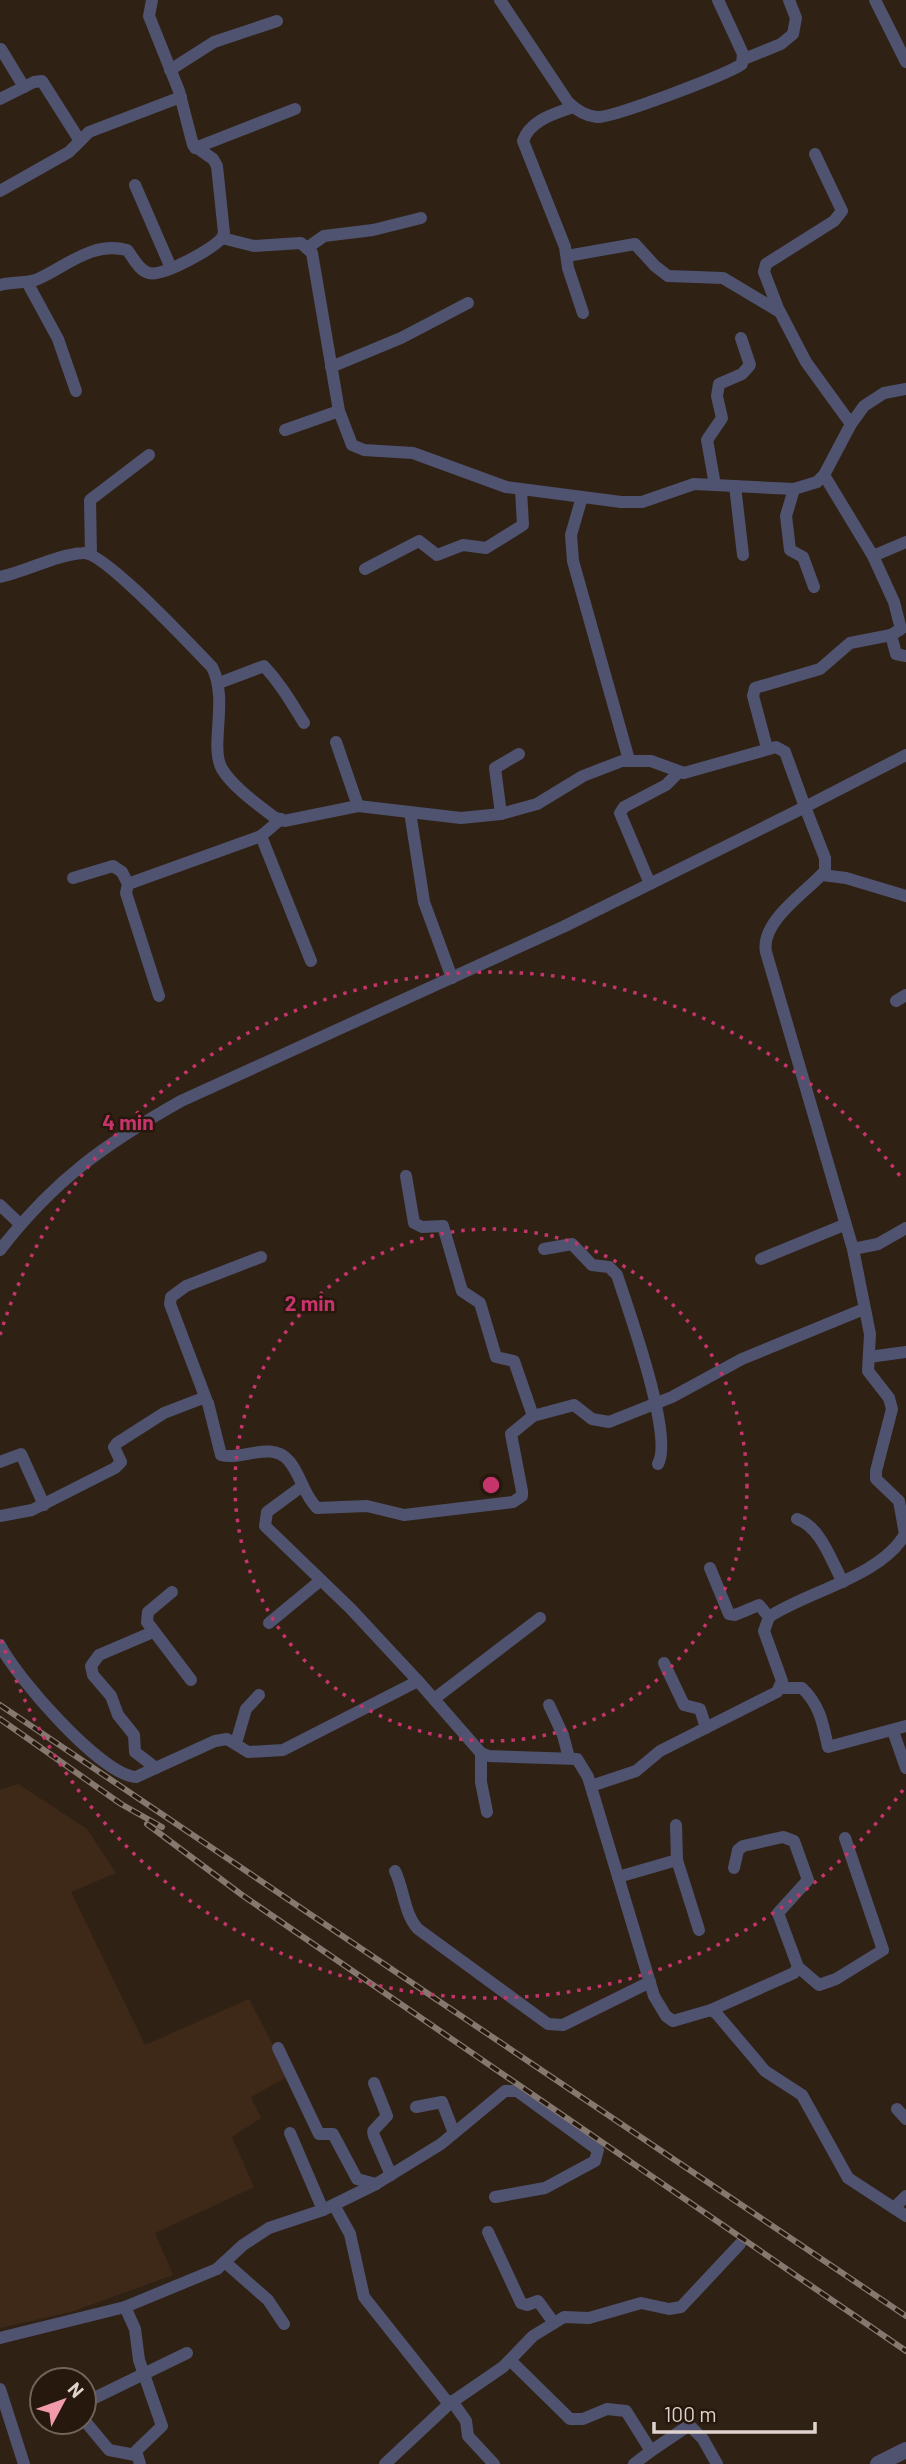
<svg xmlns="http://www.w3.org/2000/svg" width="906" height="2464" font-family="Barlow,sans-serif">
  <rect width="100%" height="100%" fill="#302115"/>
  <path fill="#3e2918" d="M 18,1784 L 87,1829 L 116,1873 L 71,1892 L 145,2045 L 249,1999 L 289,2076 L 251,2097 L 261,2118 L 232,2137 L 254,2187 L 155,2233 L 173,2275 L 71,2312 L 0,2328 L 0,1790 Z"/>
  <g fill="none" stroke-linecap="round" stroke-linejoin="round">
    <g stroke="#4f536f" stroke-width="12">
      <path d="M 500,0 L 568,102 C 576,110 586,116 597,117 C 613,118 728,74 742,64 L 743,54 L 718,0"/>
      <path d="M 875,0 L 906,62"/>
      <path d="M 1,49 L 24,87"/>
      <path d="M 744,59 L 781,44 L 793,34 L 796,18 L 789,0"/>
      <path d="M 170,70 L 214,42 L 277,21"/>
      <path d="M 0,99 L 34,82 L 42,81 L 80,141"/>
      <path d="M 573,107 C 554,114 530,120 523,141 L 565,247 L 568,268 L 583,313"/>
      <path d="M 195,148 L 295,109"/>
      <path d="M 135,185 L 171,268"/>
      <path d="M 0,191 L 69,152 L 89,132 L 181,97"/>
      <path d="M 222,238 L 254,246 L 301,243 L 312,253 L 339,411 L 352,445 L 364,450 L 413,453 L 506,487 L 621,502 L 642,502 L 694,484 L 794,489 L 817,482 L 824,475 L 851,424 L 864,406 L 884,393 L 906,389"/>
      <path d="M 307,248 L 324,236 L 373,230 L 421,218"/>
      <path d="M 567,256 L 635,244 L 655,266 L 668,276 L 723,278 L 780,312 L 806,362 L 851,424"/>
      <path d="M 27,282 L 58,339 L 76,391"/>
      <path d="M 0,285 C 13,281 26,284 38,279 C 67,266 92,241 127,250 C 133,257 139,271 149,273 C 163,277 212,249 222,238 L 224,233 L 217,166 L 213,159 L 193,145 L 179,91 L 149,16 L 152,0"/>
      <path d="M 779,311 L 764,272 L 766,264 L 834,221 L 842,211 L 815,154"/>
      <path d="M 331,367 L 401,338 L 468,303"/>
      <path d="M 285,430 L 339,411"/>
      <path d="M 715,485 L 707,440 L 722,418 L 717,396 L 719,384 L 742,374 L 750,365 L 741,338"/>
      <path d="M 735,486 L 743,555"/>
      <path d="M 794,489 L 786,516 L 790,550 L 803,557 L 814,587"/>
      <path d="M 582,497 L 571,535 L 573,561 L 629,760"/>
      <path d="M 91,554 L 90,500 L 149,455"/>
      <path d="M 873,556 L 906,542"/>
      <path d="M 365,569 L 419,541 L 437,555 L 463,545 L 486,548 L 523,525 L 521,490"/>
      <path d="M 0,577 C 28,571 55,555 83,553 C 104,551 194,649 212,667 C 229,700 209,746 222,769 C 233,787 257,804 274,817 L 284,821 L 358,806 L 461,818 L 501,814 L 537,804 L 583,776 L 622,761 L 651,761 L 684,773 L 776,747 L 785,752 L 805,807 L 906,755"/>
      <path d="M 891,635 L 896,654 L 906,656"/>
      <path d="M 219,683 L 264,666 C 280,683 291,702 304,723"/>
      <path d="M 336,742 L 358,806"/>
      <path d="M 767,748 L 753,696 L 755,688 L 820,669 L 850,643 L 891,635 L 901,629 L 894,602 L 873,556 L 824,475"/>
      <path d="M 410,812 L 424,902 L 452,978"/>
      <path d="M 501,814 L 495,768 L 519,754"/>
      <path d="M 281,819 L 261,836 L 311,961"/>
      <path d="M 822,875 L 846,878 L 906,896"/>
      <path d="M 73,878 L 113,866 L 122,872 L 128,884"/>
      <path d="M 650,884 L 620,813 L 624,807 L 666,785 L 679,772"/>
      <path d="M 159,996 L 126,893 L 128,884 L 261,836"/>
      <path d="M 896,1001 L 906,995"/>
      <path d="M 406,1176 L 414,1223 L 422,1227 L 443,1226 L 462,1291 L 480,1303 L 496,1357 L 514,1361 L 533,1416"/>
      <path d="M 0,1205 L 20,1224"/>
      <path d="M 544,1249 L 572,1244 L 592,1265 L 609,1267 L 617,1275 C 628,1309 674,1436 658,1464"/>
      <path d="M 0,1250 C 54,1180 105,1144 181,1101 L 565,926 L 805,807 L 825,858 L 825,871 C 808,891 760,921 766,952 L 853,1249 L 878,1244 L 906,1228"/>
      <path d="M 761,1259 L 844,1225"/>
      <path d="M 869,1357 L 906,1352"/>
      <path d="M 206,1399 L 170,1304 L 171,1297 L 186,1286 L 261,1257"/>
      <path d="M 0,1462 L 21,1454 L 44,1505"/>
      <path d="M 301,1487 L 267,1512 L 265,1526 L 351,1609 L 418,1681"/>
      <path d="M 0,1516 L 32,1510 L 115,1468 L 121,1462 L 114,1447 L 117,1443 L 164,1413 L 203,1398 L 208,1403 L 221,1455 C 241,1461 272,1440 289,1461 C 301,1475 303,1494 317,1508 L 367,1506 L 404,1515 L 513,1502 L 522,1496 L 522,1491 L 511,1434 L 533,1416 L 574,1405 L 592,1419 L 609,1422 L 672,1397 L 742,1359 L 864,1309"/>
      <path d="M 797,1519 C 821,1527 831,1561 843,1582"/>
      <path d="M 710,1568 L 729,1614 L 735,1615 L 759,1605 L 769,1617"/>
      <path d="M 172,1592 L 148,1612 L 147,1622 L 191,1680"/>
      <path d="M 269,1623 L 321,1580"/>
      <path d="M 153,1632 L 99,1655 L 91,1666 L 93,1675 L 111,1696 L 118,1715 L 134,1735 L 135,1752 L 156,1768"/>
      <path d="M 0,1645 C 16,1677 101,1775 136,1777 L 215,1741 L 227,1739 L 248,1752 L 283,1750 L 418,1681 L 481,1753 L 489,1756 L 577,1759 L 588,1777 L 654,1996 L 666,2016 L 673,2021 L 711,2010 L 716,2013 L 765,2071 L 802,2095 L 848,2178 L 906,2216"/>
      <path d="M 664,1663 L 684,1705 L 700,1709 L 706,1728"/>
      <path d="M 781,1688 L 802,1688 C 820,1705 823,1724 828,1747 L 906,1726"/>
      <path d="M 434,1699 L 540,1618"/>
      <path d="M 549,1705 L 563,1735 L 569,1758"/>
      <path d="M 893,1731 L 906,1768"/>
      <path d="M 236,1743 L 246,1709 L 259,1695"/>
      <path d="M 481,1753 L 481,1782 L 487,1812"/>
      <path d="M 591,1786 L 636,1771 L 660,1751 L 777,1692 L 782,1681 L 764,1631 L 769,1617 C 806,1592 882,1576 905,1534 L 899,1501 L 876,1479 L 876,1471 L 892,1409 L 889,1398 L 868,1371 L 870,1334 L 853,1249"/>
      <path d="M 676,1825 L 677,1860 L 699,1930"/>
      <path d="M 395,1871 C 404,1889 404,1914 418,1929 L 548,2024 L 563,2025 L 650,1982"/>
      <path d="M 618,1877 L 677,1860"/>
      <path d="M 798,1967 L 819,1985 L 836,1979 L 883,1950 L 845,1838"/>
      <path d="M 711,2010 L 794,1973 L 798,1967 L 778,1913 L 808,1880 L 794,1841 L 783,1837 L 743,1846 L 738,1850 L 734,1868"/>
      <path d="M 278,2048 L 319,2134 L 333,2134 L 357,2179 L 376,2184"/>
      <path d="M 374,2083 L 387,2116 L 373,2131 L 374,2136 L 391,2175"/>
      <path d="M 416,2107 L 442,2102 L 454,2133"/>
      <path d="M 897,2109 L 906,2119"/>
      <path d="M 290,2133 L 323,2210"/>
      <path d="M 334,2205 L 350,2234 L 364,2297 L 449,2404"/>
      <path d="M 894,2208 L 906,2196"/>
      <path d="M 488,2232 L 521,2303 L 527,2305 L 538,2301 L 554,2323"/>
      <path d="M 226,2263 L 268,2300 L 284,2324"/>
      <path d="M 125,2307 L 135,2329 L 139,2360 L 162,2426 L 136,2451 L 140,2464"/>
      <path d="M 0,2338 L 125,2307 L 217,2269 L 243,2245 L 269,2228 L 323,2210 L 376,2184 L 441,2144 L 505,2091 L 517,2091 L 598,2150 L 595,2161 L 545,2188 L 495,2197"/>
      <path d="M 510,2360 L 570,2419 L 583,2419 L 607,2409 L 626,2411 L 651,2451 L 685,2428 L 691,2427 L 703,2439 L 717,2464"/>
      <path d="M 0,2389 L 24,2464"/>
      <path d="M 452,2401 L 466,2421 L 468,2436 L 494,2464"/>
      <path d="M 84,2403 L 187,2353"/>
      <path d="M 84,2420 L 109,2450 L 135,2455"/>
      <path d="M 385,2464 L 449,2404 L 503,2367 L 533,2336 L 564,2317 L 589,2318 L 641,2303 L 669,2309 L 681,2307 L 740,2244"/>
      <path d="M 634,2464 L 651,2451"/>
    </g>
    <path stroke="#4f536f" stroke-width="16" d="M 878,2464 L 906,2450"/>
    <g stroke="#85786e" stroke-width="6">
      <g id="rail">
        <path d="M 0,1705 L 906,2316"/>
        <path d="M 0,1719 L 121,1804 L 162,1827"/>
        <path d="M 147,1824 L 242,1895 L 906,2351"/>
      </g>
    </g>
    <use href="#rail" stroke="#26180c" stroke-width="3.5" stroke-dasharray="10" stroke-linecap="butt"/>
  </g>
  <g fill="none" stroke="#c6346c" stroke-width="3.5" stroke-dasharray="3.5 7">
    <circle cx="491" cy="1485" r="256"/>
    <path d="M903 1790A513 513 0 0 1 0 1635M0 1335A513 513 0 0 1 903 1180"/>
  </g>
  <circle cx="491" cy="1485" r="10" fill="#c6346c" stroke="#26180c" stroke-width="3.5"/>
  <g font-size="21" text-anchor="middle" font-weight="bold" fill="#c6346c" stroke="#26180c" stroke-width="5" stroke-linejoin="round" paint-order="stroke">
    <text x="128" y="1130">4 min</text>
    <text x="310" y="1311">2 min</text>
  </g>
  <g transform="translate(63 2401) rotate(49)"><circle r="33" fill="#26180c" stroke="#706359" stroke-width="2"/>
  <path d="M0-5L12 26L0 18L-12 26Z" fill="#f29aac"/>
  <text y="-10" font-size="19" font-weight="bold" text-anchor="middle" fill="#dfd4cd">N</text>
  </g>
  <path d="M654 2422v10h161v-10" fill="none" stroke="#dfd4cd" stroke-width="3.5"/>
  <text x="664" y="2422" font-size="21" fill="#dfd4cd" stroke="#26180c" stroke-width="5" paint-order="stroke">100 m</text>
</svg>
